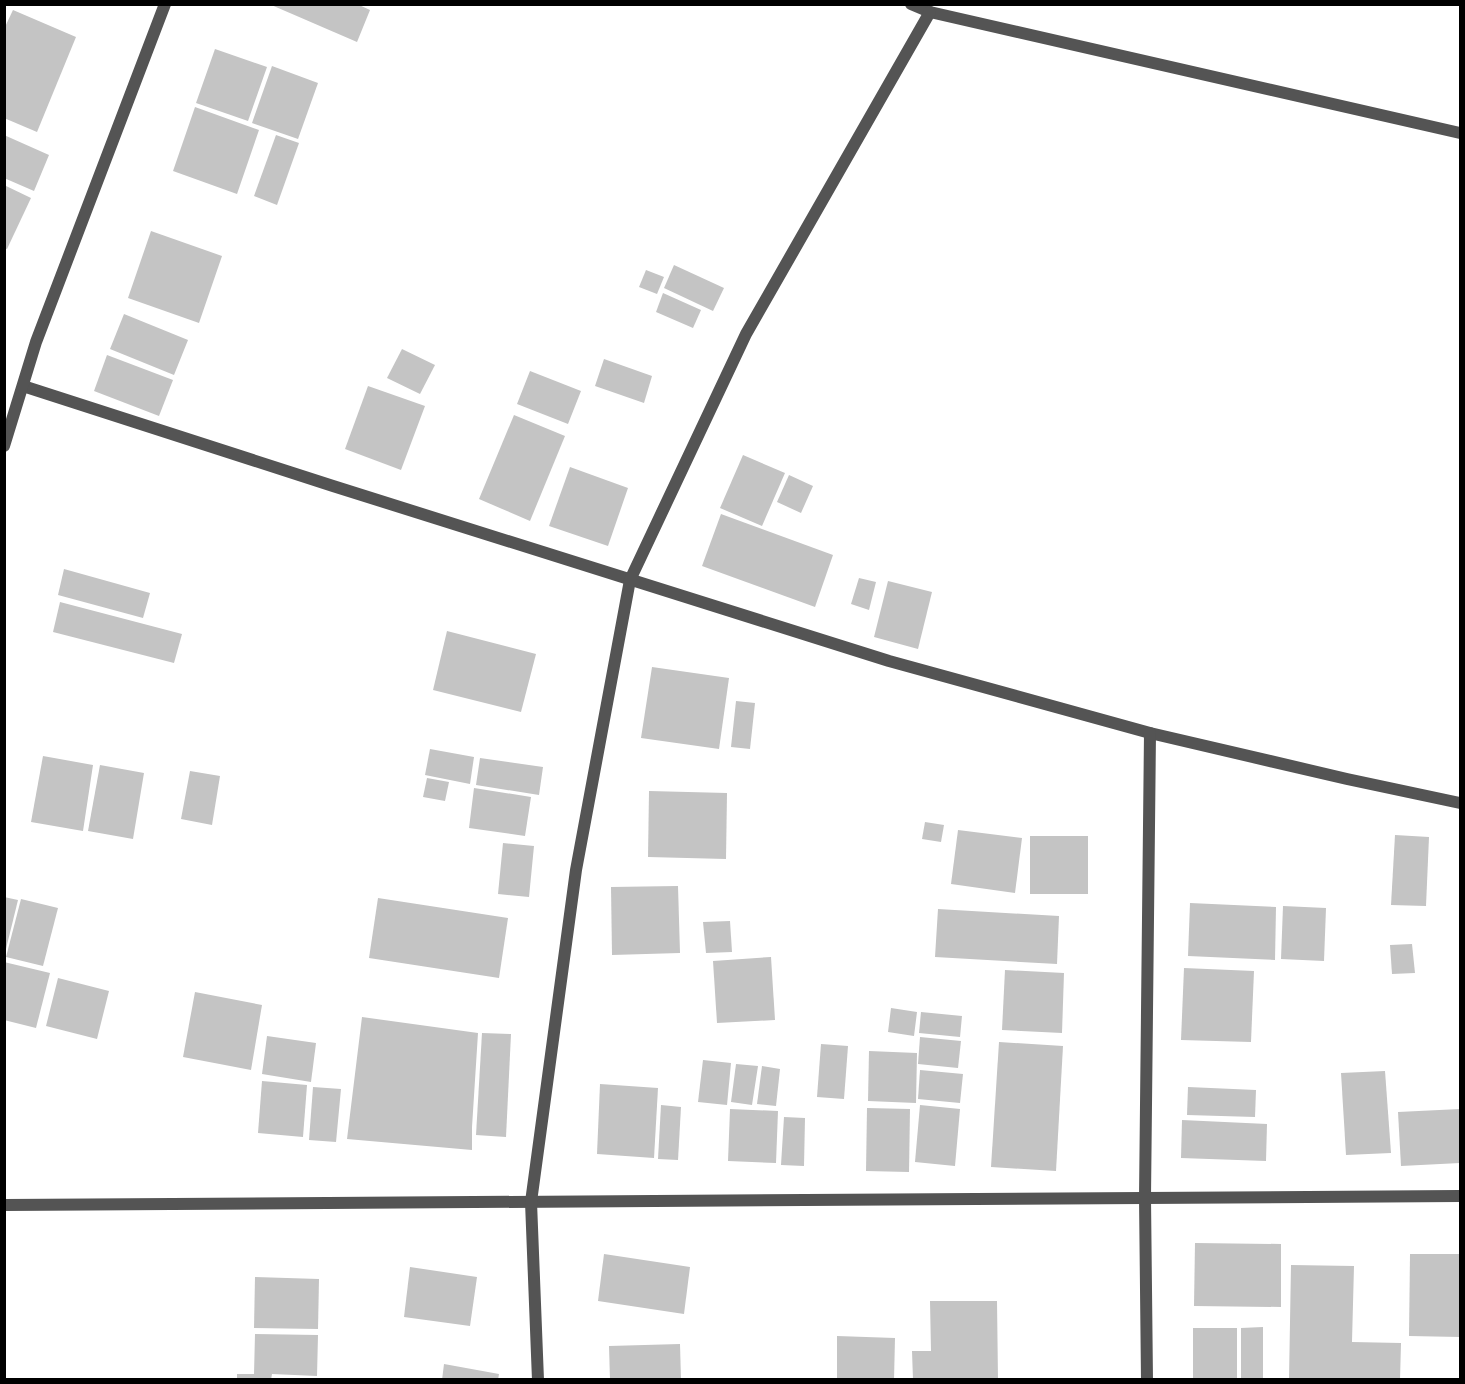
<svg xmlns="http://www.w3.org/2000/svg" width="1465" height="1384" font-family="Lato,sans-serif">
  <rect width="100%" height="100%" fill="#fff"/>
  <g fill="#c4c4c4">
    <path d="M 269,4 L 357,4 L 370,10 L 357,42 Z"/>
    <path d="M 13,10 L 76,37 L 37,132 L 4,118 L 4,29 Z"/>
    <path d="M 215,49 L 267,67 L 248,121 L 196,103 Z"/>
    <path d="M 272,66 L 318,83 L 298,139 L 252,123 Z"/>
    <path d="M 195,107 L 259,130 L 237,194 L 173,171 Z"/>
    <path d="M 4,135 L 49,155 L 34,191 L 4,178 Z"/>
    <path d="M 276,135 L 299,143 L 277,205 L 254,196 Z"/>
    <path d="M 4,185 L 31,198 L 7,249 L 4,248 Z"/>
    <path d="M 151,231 L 222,256 L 199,323 L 128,298 Z"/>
    <path d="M 674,265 L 724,288 L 713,311 L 664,288 Z"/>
    <path d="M 646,270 L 664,277 L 657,294 L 639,287 Z"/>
    <path d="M 663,293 L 701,310 L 693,328 L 656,312 Z"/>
    <path d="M 124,314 L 188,340 L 174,375 L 110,349 Z"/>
    <path d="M 402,349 L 435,365 L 420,394 L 387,378 Z"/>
    <path d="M 107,355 L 173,380 L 159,416 L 94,391 Z"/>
    <path d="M 604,359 L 652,376 L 644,403 L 595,386 Z"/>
    <path d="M 530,371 L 581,391 L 568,424 L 517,404 Z"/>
    <path d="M 368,386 L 425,406 L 401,470 L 345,449 Z"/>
    <path d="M 514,415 L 565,436 L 530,521 L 479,499 Z"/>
    <path d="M 743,455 L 785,473 L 762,526 L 720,508 Z"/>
    <path d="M 570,467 L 628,488 L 608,546 L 549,526 Z"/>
    <path d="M 789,475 L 813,486 L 801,513 L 777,502 Z"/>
    <path d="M 721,514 L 833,555 L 815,607 L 702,566 Z"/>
    <path d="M 64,569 L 150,593 L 143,618 L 58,595 Z"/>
    <path d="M 859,578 L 876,582 L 869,610 L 851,604 Z"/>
    <path d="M 888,581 L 932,592 L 918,649 L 874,637 Z"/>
    <path d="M 60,602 L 182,634 L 174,663 L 53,632 Z"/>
    <path d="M 447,631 L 536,654 L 521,712 L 433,690 Z"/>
    <path d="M 652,667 L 729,678 L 719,749 L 641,738 Z"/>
    <path d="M 736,701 L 755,703 L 750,749 L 731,747 Z"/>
    <path d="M 430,749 L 474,757 L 470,784 L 425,775 Z"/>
    <path d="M 43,756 L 93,765 L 83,831 L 31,822 Z"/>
    <path d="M 480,758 L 543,767 L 539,795 L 476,785 Z"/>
    <path d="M 100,765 L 144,773 L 133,839 L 88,831 Z"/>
    <path d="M 190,771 L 220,776 L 212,825 L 181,819 Z"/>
    <path d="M 427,778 L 449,782 L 445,801 L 423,797 Z"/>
    <path d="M 474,788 L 531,797 L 525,836 L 469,828 Z"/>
    <path d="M 649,791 L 727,793 L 726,859 L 648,857 Z"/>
    <path d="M 925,822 L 944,825 L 941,842 L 922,839 Z"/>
    <path d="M 958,830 L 1022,838 L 1015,893 L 951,884 Z"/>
    <path d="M 1395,835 L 1429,837 L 1426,906 L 1391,905 Z"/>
    <rect x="1030" y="836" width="58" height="58"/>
    <path d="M 503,843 L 534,846 L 529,897 L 498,894 Z"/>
    <path d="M 678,886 L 680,953 L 612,955 L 611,887 Z"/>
    <path d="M 4,897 L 18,900 L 5,953 L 4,953 Z"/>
    <path d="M 378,898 L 508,918 L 499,978 L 369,958 Z"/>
    <path d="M 21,899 L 58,908 L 43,966 L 6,957 Z"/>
    <path d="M 1190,903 L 1276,907 L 1275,960 L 1188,956 Z"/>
    <path d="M 1283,906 L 1326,908 L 1324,961 L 1281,959 Z"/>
    <path d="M 938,909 L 1059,916 L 1057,964 L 935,957 Z"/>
    <path d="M 730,921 L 732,952 L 706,953 L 703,922 Z"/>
    <path d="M 1412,944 L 1415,973 L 1392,974 L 1390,945 Z"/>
    <path d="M 771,957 L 775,1020 L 717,1023 L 713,961 Z"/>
    <path d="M 4,962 L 50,973 L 36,1028 L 4,1020 Z"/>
    <path d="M 1184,968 L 1254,971 L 1251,1042 L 1181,1040 Z"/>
    <path d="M 1005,970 L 1064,973 L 1062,1033 L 1002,1030 Z"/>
    <path d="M 58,978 L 109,991 L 97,1039 L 46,1026 Z"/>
    <path d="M 195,992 L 262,1005 L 251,1070 L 183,1057 Z"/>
    <path d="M 891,1008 L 917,1012 L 914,1036 L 888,1032 Z"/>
    <path d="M 921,1012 L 962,1016 L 960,1037 L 919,1033 Z"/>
    <path d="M 362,1017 L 478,1033 L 472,1127 L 472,1150 L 347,1139 Z"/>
    <path d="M 482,1033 L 511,1034 L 506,1137 L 476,1135 Z"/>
    <path d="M 267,1036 L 316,1043 L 311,1082 L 262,1074 Z"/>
    <path d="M 920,1037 L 961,1041 L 958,1068 L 918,1064 Z"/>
    <path d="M 999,1042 L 1063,1046 L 1056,1171 L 991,1167 Z"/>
    <path d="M 821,1044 L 848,1046 L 844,1099 L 817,1097 Z"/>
    <path d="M 869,1051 L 917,1053 L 916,1103 L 868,1101 Z"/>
    <path d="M 703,1060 L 731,1063 L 727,1105 L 698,1102 Z"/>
    <path d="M 736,1064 L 758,1066 L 752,1105 L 731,1102 Z"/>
    <path d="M 762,1066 L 780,1069 L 776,1106 L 757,1104 Z"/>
    <path d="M 920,1070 L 963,1074 L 960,1103 L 918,1099 Z"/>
    <path d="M 1385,1071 L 1391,1153 L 1346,1155 L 1341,1073 Z"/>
    <path d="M 262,1081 L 307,1085 L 303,1137 L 258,1133 Z"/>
    <path d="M 600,1084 L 658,1088 L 654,1158 L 597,1154 Z"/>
    <path d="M 313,1087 L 341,1089 L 336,1142 L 309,1140 Z"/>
    <path d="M 1188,1087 L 1256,1090 L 1255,1117 L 1187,1115 Z"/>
    <path d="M 661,1105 L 681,1107 L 678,1160 L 658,1159 Z"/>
    <path d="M 920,1105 L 960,1109 L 955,1166 L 915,1162 Z"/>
    <path d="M 867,1108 L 910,1109 L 909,1172 L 866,1171 Z"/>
    <path d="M 730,1109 L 778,1111 L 776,1163 L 728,1161 Z"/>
    <path d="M 1460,1109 L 1460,1163 L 1401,1166 L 1398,1112 Z"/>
    <path d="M 784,1117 L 805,1118 L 804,1166 L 781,1165 Z"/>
    <path d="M 1182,1120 L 1267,1124 L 1266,1161 L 1181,1158 Z"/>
    <path d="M 1195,1243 L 1281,1244 L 1281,1307 L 1194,1306 Z"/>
    <path d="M 604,1254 L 690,1267 L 684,1314 L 598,1301 Z"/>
    <path d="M 1410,1254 L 1460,1254 L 1460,1337 L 1409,1336 Z"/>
    <path d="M 1291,1265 L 1354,1266 L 1352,1342 L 1401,1343 L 1400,1380 L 1289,1380 Z"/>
    <path d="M 410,1267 L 477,1277 L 470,1326 L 404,1317 Z"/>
    <path d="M 255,1277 L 319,1279 L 318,1329 L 254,1328 Z"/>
    <path d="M 930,1301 L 997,1301 L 998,1380 L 913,1380 L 912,1351 L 931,1351 Z"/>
    <path d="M 1263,1327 L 1263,1380 L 1241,1380 L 1241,1328 Z"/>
    <rect x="1193" y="1328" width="44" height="52"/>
    <path d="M 255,1334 L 318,1335 L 317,1376 L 272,1374 L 271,1380 L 237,1380 L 237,1374 L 254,1374 Z"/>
    <path d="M 837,1336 L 895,1338 L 894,1380 L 837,1380 Z"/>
    <path d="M 680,1344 L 681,1380 L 610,1380 L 609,1346 Z"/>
    <path d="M 444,1364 L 499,1374 L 498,1380 L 442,1380 Z"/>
  </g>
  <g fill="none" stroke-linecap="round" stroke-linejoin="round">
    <g stroke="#545454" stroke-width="12">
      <path d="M 911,4 L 930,12 L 1460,133"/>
      <path d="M 23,386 L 333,486 L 889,661 L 1150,733 L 1347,779 L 1460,803"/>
      <path d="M 4,446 L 36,342 L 165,4"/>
      <path d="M 4,1205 L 1460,1196"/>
      <path d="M 538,1380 L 531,1202 L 576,870 L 630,580 L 746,334 L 930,12"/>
      <path d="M 1147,1380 L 1145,1198 L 1150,733"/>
    </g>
  </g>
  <rect width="1465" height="1384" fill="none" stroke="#000000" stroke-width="12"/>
</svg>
